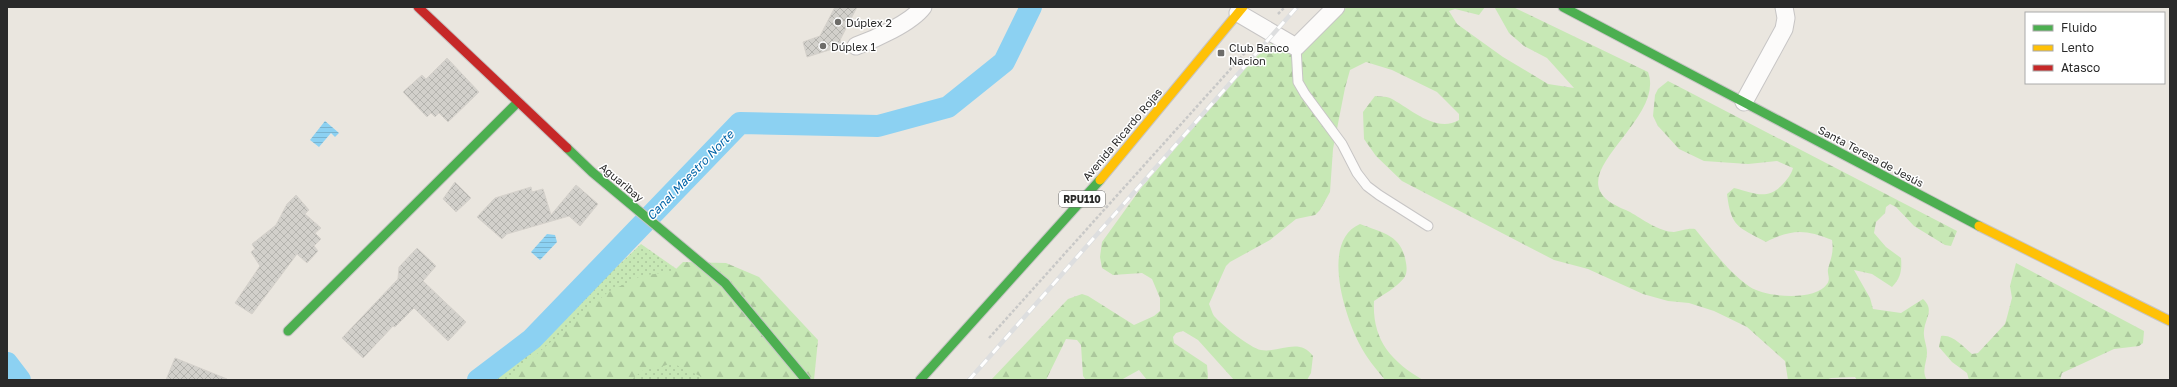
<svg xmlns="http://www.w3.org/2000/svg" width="2177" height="387" font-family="'Golos Text',sans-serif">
  <defs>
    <pattern id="grass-dots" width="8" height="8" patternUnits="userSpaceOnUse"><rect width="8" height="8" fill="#c7e8b5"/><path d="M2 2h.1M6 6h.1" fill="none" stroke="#abc79c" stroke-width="1.8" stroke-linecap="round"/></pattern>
    <pattern id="forest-firs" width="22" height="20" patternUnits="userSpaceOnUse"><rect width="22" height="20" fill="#c7e8b5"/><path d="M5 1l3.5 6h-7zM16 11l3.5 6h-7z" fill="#abc79c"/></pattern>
    <pattern id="water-rules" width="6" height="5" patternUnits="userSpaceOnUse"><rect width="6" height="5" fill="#8cd1f2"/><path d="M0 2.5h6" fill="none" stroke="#79b4d0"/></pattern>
    <pattern id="building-cross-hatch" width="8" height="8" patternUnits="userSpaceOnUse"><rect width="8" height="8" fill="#d2d0cb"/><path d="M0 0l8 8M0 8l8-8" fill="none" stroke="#b4b3ae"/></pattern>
  </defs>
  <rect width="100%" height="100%" fill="#eae6df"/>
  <path fill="url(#grass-dots)" d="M 641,244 L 728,305 L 791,380 L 496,380 Z"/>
  <g fill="url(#forest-firs)">
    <path d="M 1347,7 L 1485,7 L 1479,15 L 1455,9 L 1449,11 L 1457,24 L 1503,57 L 1548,84 L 1574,88 L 1547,58 L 1524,46 L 1509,33 L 1495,8 L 1513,7 L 1648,72 C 1664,114 1585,160 1600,191 C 1605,202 1619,207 1630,212 C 1642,219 1660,232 1674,232 C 1682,231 1687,228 1695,229 C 1712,249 1728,272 1750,287 C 1765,297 1815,302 1827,284 C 1831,279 1827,274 1828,269 C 1831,258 1834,252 1832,240 C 1805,229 1792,229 1766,242 C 1738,227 1731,227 1727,194 L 1734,188 C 1755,193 1767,201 1783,184 C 1788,178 1791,175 1793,168 L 1777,161 L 1748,164 L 1704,161 L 1679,149 L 1658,126 L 1653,116 L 1655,95 L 1658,89 L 1668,81 L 1957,231 L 1951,246 L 1945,245 L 1914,226 L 1896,207 L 1890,204 L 1886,207 L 1885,213 L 1876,222 L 1874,233 L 1886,247 L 1901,258 C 1902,270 1901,278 1892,287 L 1872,274 L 1854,270 L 1870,298 L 1873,309 L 1901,313 L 1923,299 C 1935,310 1925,318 1924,331 C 1923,338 1927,345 1927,353 C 1927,362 1921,371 1927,380 L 1857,380 L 1855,377 L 1831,378 L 1826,380 L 1788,380 L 1785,361 L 1747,327 L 1714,311 L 1689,303 L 1668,301 L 1643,294 L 1588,269 L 1554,260 L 1402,181 L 1376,156 L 1364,139 L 1363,112 L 1375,96 C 1380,97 1386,96 1390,98 C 1410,108 1436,134 1459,120 L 1459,114 L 1437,92 L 1392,70 L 1366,62 L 1350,70 L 1345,88 L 1333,149 L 1330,192 L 1320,210 L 1315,215 L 1296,219 L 1270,240 L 1230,262 L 1226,266 L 1209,304 C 1211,308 1212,313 1214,316 C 1222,325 1250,348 1261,350 C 1280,353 1299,337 1313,356 L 1311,373 L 1307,380 L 1234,380 L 1198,340 L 1183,331 L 1176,333 L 1173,337 L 1174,343 L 1207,365 L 1208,377 L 1207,380 L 1147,380 L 1139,370 L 1121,380 L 1086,380 L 1083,376 L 1081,345 L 1077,340 L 1066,339 L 1046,380 L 991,380 L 1068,299 L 1082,294 L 1088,296 L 1134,325 L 1154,316 L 1160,311 L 1160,298 L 1152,279 L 1142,273 L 1113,275 L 1102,268 L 1100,257 L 1102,242 L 1141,188 L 1244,68 L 1276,39 L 1301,50 Z"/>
    <path d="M 1360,224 C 1383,233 1402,235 1406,263 C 1407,268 1407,274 1404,278 C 1396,288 1384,294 1374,301 C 1372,339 1390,361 1423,380 L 1385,380 C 1376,369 1366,357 1360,345 C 1345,317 1320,241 1360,224 Z"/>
    <path d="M 683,262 L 726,263 L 759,277 L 818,340 L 814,380 L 702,380 L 700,376 L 672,363 L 652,370 L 651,364 L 631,380 L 507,380 L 608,292 L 641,276 L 674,271 Z"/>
    <path d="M 2016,263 L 2144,331 L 2143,343 L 2139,346 L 2114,349 L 2062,373 L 2060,380 L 1969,380 L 1967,373 L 1952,362 L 1939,347 L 1941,336 C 1953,334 1963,347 1972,354 L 1978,353 L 2005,324 L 2007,317 L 2012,298 L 2010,286 Z"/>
  </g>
  <g fill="url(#water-rules)">
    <path d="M 325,121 L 339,133 L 335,137 L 331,133 L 319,147 L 310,140 Z"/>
    <path d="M 547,234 L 555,235 L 557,242 L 540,260 L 531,252 Z"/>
  </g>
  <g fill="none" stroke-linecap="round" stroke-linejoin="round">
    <g stroke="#8cd1f2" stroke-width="22">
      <path d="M 7,363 L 20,380"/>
      <path d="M 478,380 L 532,339 L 740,123 L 878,126 L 948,107 L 1004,62 L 1031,7"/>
    </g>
  </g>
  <g fill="url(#building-cross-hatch)" stroke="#d5d1cb">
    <path d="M 835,7 L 857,7 L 840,40 L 842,46 L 807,57 L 803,42 L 820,36 Z"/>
    <path d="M 447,58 L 479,92 L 448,122 L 439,113 L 435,117 L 431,113 L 427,117 L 403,92 L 422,75 L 426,79 Z"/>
    <path d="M 455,182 L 471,198 L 456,212 L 443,199 Z"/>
    <path d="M 576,185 L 598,204 L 580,226 L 569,216 L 507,234 L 502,239 L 477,217 L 495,198 L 531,187 L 532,192 L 543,189 L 551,215 Z"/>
    <path d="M 296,195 L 309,210 L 305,214 L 321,228 L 315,233 L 321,239 L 314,246 L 318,251 L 307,263 L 297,254 L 252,314 L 235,303 L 260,266 L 251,252 L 255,249 L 252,244 L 276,225 L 287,204 Z"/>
    <path d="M 417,248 L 436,266 L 423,281 L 466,322 L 448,341 L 414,308 L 395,327 L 393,326 L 363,358 L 342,338 L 398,279 L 399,267 Z"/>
    <path d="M 175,358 L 227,379 L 227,380 L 166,380 Z"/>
  </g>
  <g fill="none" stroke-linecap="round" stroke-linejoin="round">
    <g stroke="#c7c5c5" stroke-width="11">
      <path id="lane" d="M 1296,47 L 1298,82 L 1305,94 L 1342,144 L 1357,173 L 1367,186 L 1379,195 L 1428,226"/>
    </g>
    <g stroke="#c7c5c5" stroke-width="19">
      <g id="street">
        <path d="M 1238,13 L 1296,47 L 1336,7"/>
        <path d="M 856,46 C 875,39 911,23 923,7"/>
        <path d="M 1744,102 L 1784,29 L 1786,18 L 1784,7"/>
      </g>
    </g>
    <g stroke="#c7c5c5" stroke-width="11">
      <g id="fast">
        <path d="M 1563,7 L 1979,226"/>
        <path d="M 567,148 L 592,172 L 725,283 L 806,380"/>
        <path d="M 288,331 L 517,103"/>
        <path d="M 920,380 L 1100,180"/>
      </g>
    </g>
    <g stroke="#c7c5c5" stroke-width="11">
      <g id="slow">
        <path d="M 1100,180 L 1243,7"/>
        <path d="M 1979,226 L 2170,321"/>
      </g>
    </g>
    <g stroke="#c7c5c5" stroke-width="11">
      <path id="jam" d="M 418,7 L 567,148"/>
    </g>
    <g stroke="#c8c8c7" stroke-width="2.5" stroke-dasharray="3 2" stroke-linecap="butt">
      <path d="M 1278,14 L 1285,7"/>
      <path d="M 989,338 L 1253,44"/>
    </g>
    <use href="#lane" stroke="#fcfbfa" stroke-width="9"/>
    <use href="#street" stroke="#fcfbfa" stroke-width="17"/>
    <use href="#fast" stroke="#4caf50" stroke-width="9"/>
    <use href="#slow" stroke="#ffc107" stroke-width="9"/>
    <use href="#jam" stroke="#c62828" stroke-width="9"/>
    <g stroke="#dddedf" stroke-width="4.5">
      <path id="rail" d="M 969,380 L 1297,7"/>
    </g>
    <use href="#rail" stroke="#fff" stroke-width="3" stroke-dasharray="9" stroke-linecap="butt"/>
  </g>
  <g fill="#6d6c69" stroke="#fff" stroke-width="1.5">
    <circle cx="838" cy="22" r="4"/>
    <circle cx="823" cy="46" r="4"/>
    <rect x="1217" y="49" width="8" height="8" rx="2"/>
  </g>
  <g text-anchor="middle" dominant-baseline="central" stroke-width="3" stroke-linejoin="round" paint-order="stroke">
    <rect fill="#fff" stroke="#6a6a6a" stroke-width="1" x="1059" y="191" width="46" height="16" rx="3"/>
    <g font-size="10" font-weight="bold" fill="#2a2a2a">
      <text x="1082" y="199">RPU110</text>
    </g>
    <g font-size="11" fill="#2a2a2a" stroke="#fff" text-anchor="start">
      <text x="846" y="22">Dúplex 2</text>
      <text x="831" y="46">Dúplex 1</text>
      <text x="1229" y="47">Club Banco<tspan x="1229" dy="13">Nacion</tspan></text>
    </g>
    <g font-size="11" fill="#2a2a2a" stroke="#fff">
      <text transform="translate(1122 134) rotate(-50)">Avenida Ricardo Rojas</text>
      <text transform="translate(1871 156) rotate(28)">Santa Teresa de Jesús</text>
      <text transform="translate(622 182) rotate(40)">Aguaribay</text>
    </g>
    <g font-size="12" font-style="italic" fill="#0164a8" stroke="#fff">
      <text transform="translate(690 175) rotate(-46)">Canal Maestro Norte</text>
    </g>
  </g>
  <rect width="2177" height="387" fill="none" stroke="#2a2a2a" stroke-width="16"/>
  <rect x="2025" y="12" width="140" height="72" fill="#ffffff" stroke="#aaaaaa"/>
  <rect x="2033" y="25" width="20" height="6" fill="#4caf50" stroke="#aaaaaa"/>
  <text x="2061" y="32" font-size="12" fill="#2a2a2a">Fluido</text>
  <rect x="2033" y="45" width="20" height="6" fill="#ffc107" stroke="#aaaaaa"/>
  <text x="2061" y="52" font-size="12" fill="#2a2a2a">Lento</text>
  <rect x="2033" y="65" width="20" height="6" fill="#c62828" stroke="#aaaaaa"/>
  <text x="2061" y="72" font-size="12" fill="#2a2a2a">Atasco</text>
</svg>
